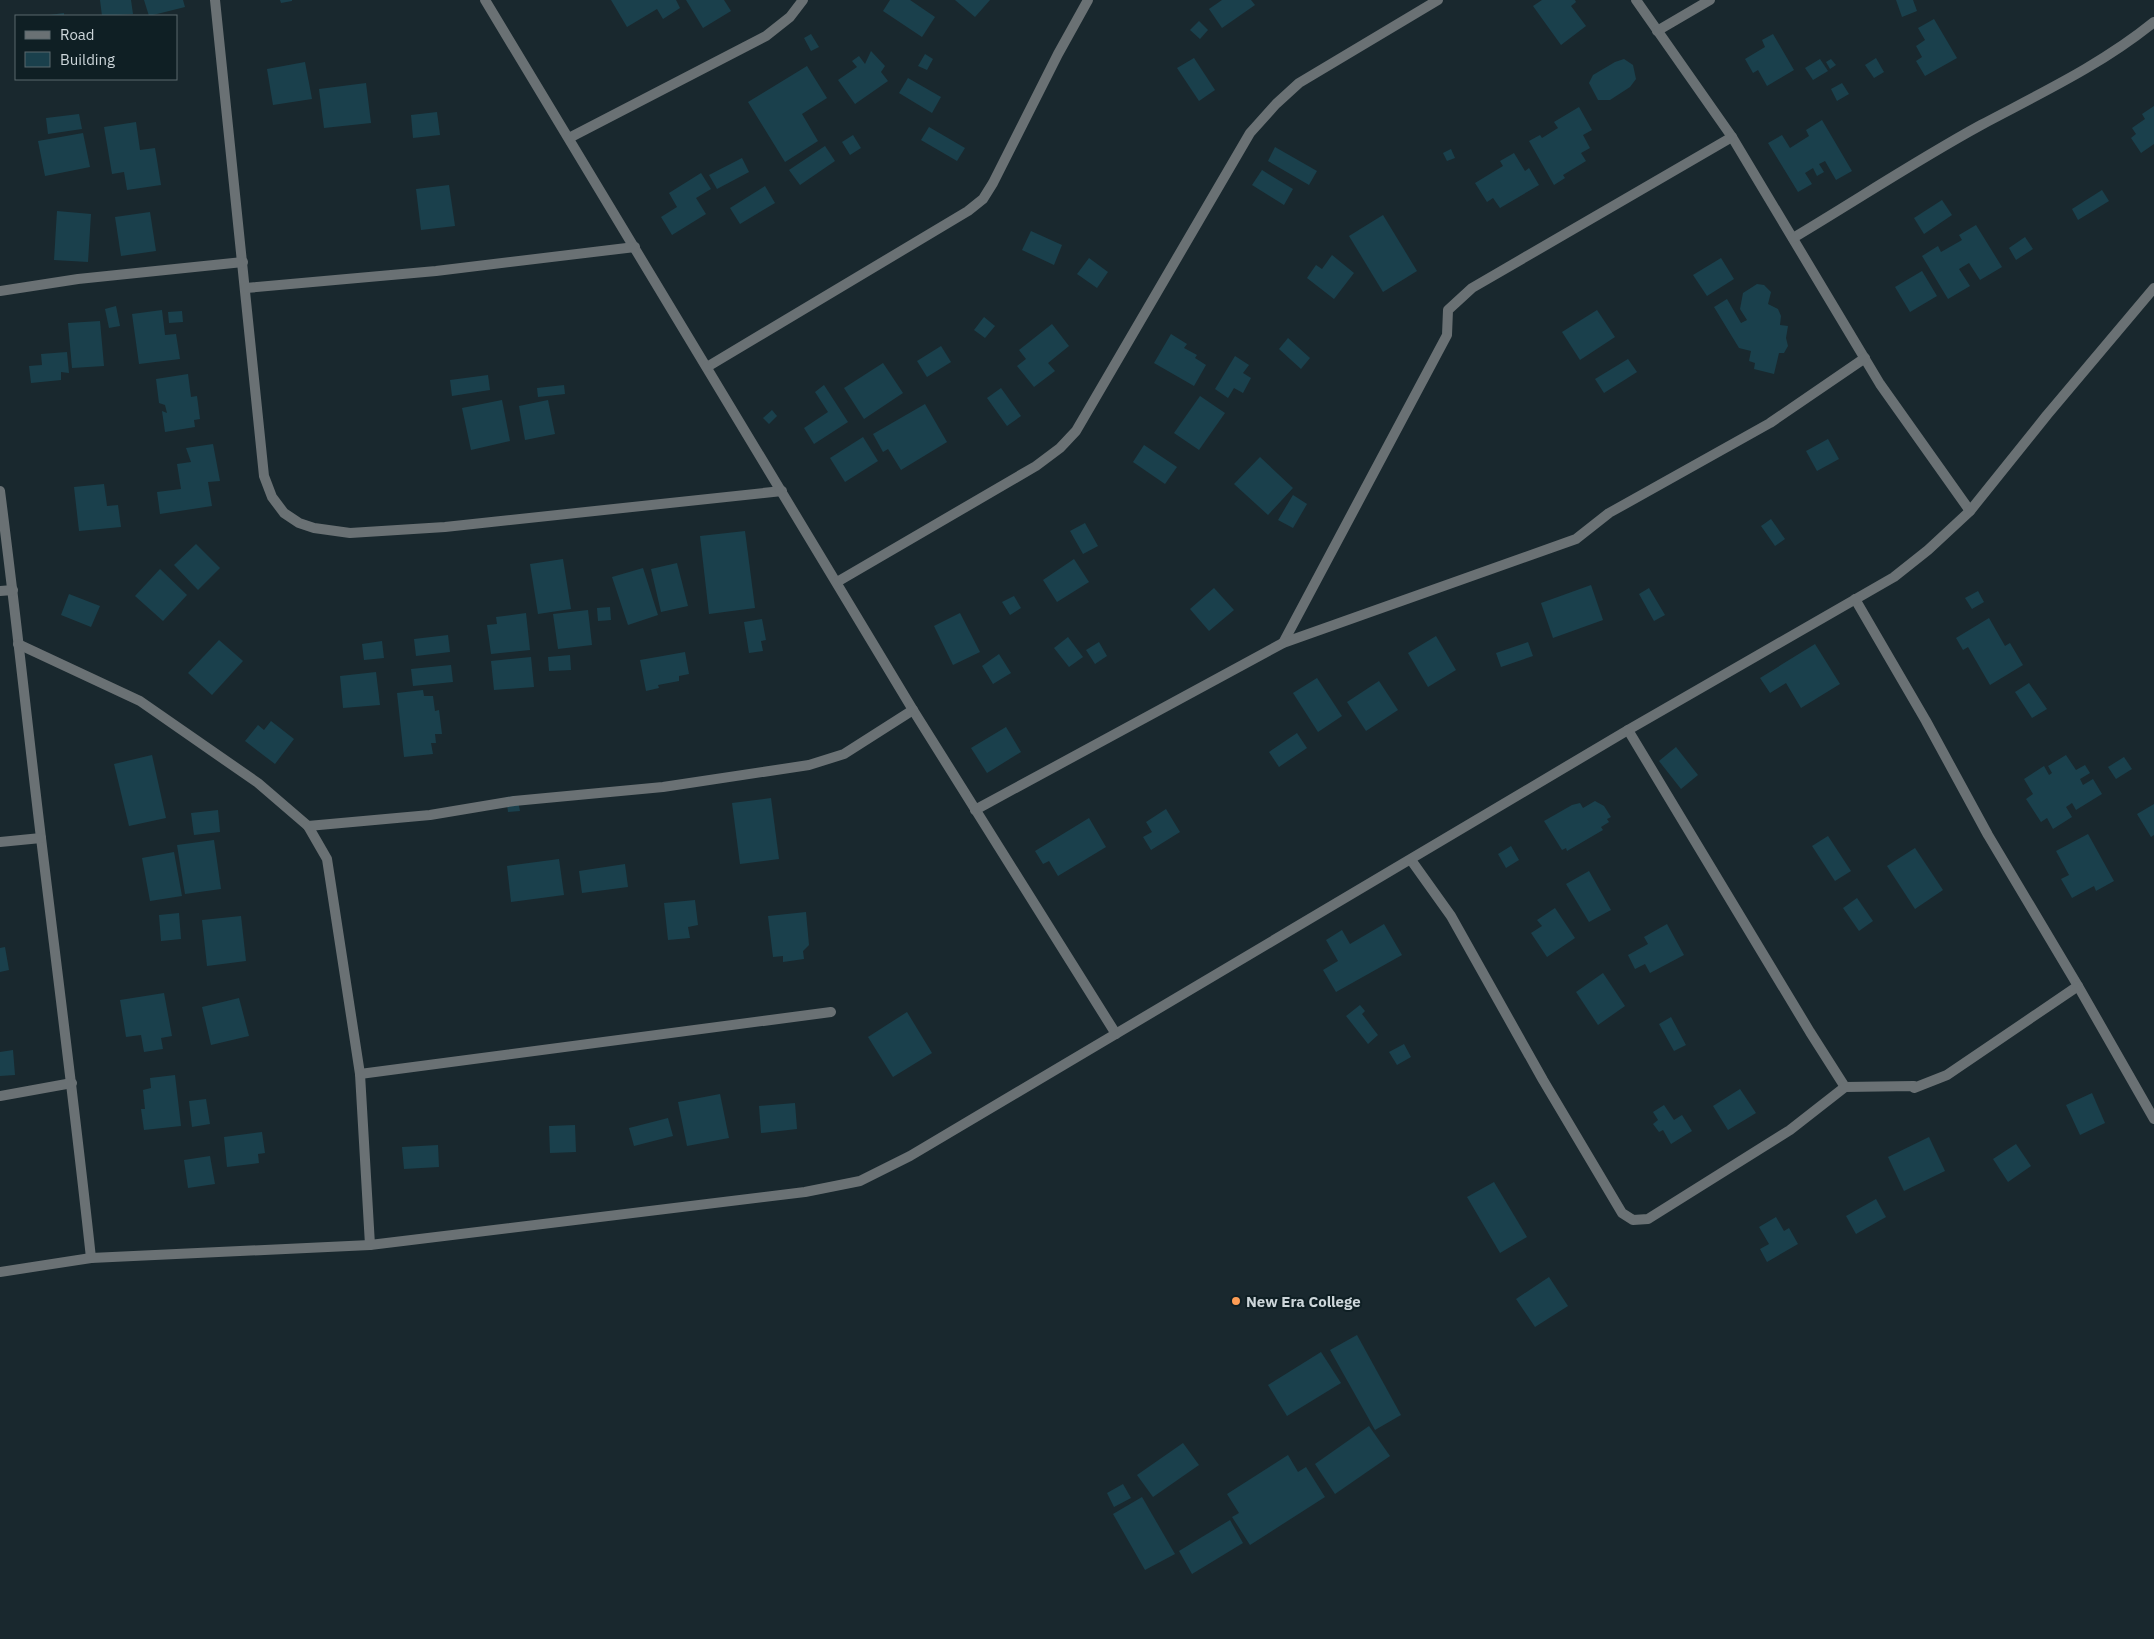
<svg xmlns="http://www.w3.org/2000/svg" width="2154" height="1639" font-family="'IBM Plex Sans',sans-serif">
  <rect width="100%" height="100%" fill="#19282e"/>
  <g fill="#1a404c">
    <path d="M 100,0 L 131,0 L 133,14 L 102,16 Z"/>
    <path d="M 144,0 L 183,0 L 185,7 L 149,16 Z"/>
    <path d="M 280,0 L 292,0 L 292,1 L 281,3 Z"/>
    <path d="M 611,0 L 676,0 L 680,8 L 663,19 L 657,9 L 627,27 Z"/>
    <path d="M 686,0 L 724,0 L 731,11 L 703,28 Z"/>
    <path d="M 890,0 L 910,0 L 935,17 L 922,37 L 883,11 Z"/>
    <path d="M 955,0 L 990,0 L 975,17 Z"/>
    <path d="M 1222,0 L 1251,0 L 1255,5 L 1222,28 L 1209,9 Z"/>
    <path d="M 1542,0 L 1575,0 L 1576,2 L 1571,6 L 1586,26 L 1561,45 L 1533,6 Z"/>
    <path d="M 1896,0 L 1913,0 L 1917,11 L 1902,17 Z"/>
    <path d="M 64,13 L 64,16 L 49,16 L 49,15 Z"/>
    <path d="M 1934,19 L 1957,58 L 1925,76 L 1916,61 L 1922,57 L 1916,46 L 1925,40 L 1918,28 Z"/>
    <path d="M 1199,21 L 1208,30 L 1200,39 L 1190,30 Z"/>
    <path d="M 811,34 L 819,47 L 811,51 L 804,38 Z"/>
    <path d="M 1773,34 L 1794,70 L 1767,86 L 1758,70 L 1753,73 L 1745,59 L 1765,47 L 1762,40 Z"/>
    <path d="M 871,51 L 885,66 L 881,72 L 888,81 L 855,104 L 838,80 L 857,67 L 852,61 L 859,56 L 865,64 Z"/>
    <path d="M 925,54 L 933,59 L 927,70 L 918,66 Z"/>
    <path d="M 1194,58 L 1215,90 L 1199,101 L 1177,68 Z"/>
    <path d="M 1876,58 L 1884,72 L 1874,78 L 1865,65 Z"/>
    <path d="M 1624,59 L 1633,65 L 1636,79 L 1630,87 L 1610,100 L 1598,100 L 1589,83 L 1593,75 L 1615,62 Z"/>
    <path d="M 1820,59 L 1828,71 L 1813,80 L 1805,68 Z"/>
    <path d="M 1831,59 L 1836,65 L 1830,69 L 1826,62 Z"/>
    <path d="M 305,62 L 312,99 L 273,105 L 267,69 Z"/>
    <path d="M 807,66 L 827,98 L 802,114 L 818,141 L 785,162 L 748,102 Z"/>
    <path d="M 908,78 L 941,97 L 932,113 L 899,93 Z"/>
    <path d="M 366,83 L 371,123 L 324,128 L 319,89 Z"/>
    <path d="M 1842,83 L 1849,94 L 1837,101 L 1831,89 Z"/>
    <path d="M 2154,106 L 2154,144 L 2141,153 L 2131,138 L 2136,134 L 2132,128 L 2145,119 L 2142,114 Z"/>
    <path d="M 1579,107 L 1592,130 L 1583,135 L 1590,148 L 1581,153 L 1586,161 L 1563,175 L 1565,178 L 1554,185 L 1529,141 L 1540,135 L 1542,138 L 1558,128 L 1554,122 Z"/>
    <path d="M 437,112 L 440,135 L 413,138 L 411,115 Z"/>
    <path d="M 79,114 L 82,129 L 48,134 L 46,118 Z"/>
    <path d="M 1822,120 L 1852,171 L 1836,180 L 1825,161 L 1819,164 L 1824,172 L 1817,176 L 1813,168 L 1805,173 L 1812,184 L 1798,192 L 1768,143 L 1782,135 L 1790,148 L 1809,136 L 1806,130 Z"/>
    <path d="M 136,122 L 140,150 L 155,148 L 161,185 L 127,190 L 124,172 L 112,174 L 104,127 Z"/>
    <path d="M 929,127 L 965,148 L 957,161 L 921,140 Z"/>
    <path d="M 83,133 L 90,167 L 45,176 L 38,141 Z"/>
    <path d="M 853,135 L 861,148 L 850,155 L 842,142 Z"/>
    <path d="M 825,146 L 835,161 L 800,185 L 789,170 Z"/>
    <path d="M 1275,147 L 1317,171 L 1309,185 L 1268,161 Z"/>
    <path d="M 1451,149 L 1455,158 L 1447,161 L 1443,153 Z"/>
    <path d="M 1514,153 L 1525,171 L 1529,168 L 1539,185 L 1500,208 L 1493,198 L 1487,202 L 1475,183 L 1503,166 L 1500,161 Z"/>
    <path d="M 742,158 L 749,172 L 717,189 L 709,175 Z"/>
    <path d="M 1262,170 L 1293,189 L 1284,205 L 1252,185 Z"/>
    <path d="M 701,173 L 711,189 L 696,198 L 706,214 L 672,235 L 661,217 L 677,207 L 669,193 Z"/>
    <path d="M 449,185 L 455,226 L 421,230 L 416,189 Z"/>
    <path d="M 765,186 L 775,203 L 740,224 L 730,208 Z"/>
    <path d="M 2102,190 L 2109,201 L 2078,220 L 2072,209 Z"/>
    <path d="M 1942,200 L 1952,215 L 1924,234 L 1914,218 Z"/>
    <path d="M 57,211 L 91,214 L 88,262 L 54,260 Z"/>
    <path d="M 150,212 L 156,251 L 121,256 L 115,217 Z"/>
    <path d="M 1383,215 L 1417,271 L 1383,292 L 1349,236 Z"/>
    <path d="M 1976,225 L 2002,267 L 1980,280 L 1969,263 L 1959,269 L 1970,286 L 1948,299 L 1922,256 L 1938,246 L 1941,252 L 1962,240 L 1959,235 Z"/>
    <path d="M 1031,231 L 1062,245 L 1054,265 L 1022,250 Z"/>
    <path d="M 2025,237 L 2033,249 L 2016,260 L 2009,248 Z"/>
    <path d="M 1332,255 L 1354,273 L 1334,299 L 1307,278 L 1316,265 L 1322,269 Z"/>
    <path d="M 1089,258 L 1108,272 L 1097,288 L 1077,274 Z"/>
    <path d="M 1721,258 L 1734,279 L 1707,296 L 1693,275 Z"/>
    <path d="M 1922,271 L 1937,296 L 1910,312 L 1895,287 Z"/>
    <path d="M 1757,284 L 1764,285 L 1771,292 L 1768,304 L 1778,309 L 1781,316 L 1780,325 L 1788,326 L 1786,338 L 1788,346 L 1784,353 L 1779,353 L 1774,374 L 1754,369 L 1755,363 L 1749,361 L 1751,351 L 1739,348 L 1714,307 L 1727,299 L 1741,323 L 1747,320 L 1740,309 L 1743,293 Z"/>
    <path d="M 116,306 L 120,326 L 109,328 L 105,309 Z"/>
    <path d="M 162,310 L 165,335 L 176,334 L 180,359 L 139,364 L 132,314 Z"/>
    <path d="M 1597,310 L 1615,337 L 1580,360 L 1562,332 Z"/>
    <path d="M 182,311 L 183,322 L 169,323 L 168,312 Z"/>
    <path d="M 984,317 L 995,326 L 985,338 L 974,330 Z"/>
    <path d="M 100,321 L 104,366 L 72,368 L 68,323 Z"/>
    <path d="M 1052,324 L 1069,346 L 1048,363 L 1055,371 L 1034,387 L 1017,366 L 1026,359 L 1019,350 Z"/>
    <path d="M 1171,334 L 1187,344 L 1184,348 L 1197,355 L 1195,358 L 1206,365 L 1194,386 L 1154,363 Z"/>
    <path d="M 1288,338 L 1310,358 L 1301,369 L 1279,349 Z"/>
    <path d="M 941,346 L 951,362 L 927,377 L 917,361 Z"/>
    <path d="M 67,352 L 69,373 L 61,372 L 61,380 L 31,383 L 29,366 L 42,365 L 41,354 Z"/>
    <path d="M 1235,356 L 1249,365 L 1243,373 L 1251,378 L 1243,393 L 1234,388 L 1228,398 L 1215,389 Z"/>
    <path d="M 1628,359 L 1637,372 L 1604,393 L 1595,379 Z"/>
    <path d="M 883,363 L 903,393 L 864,419 L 844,388 Z"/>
    <path d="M 188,374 L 191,397 L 197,396 L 200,419 L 194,420 L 195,427 L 165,432 L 162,411 L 167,413 L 165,405 L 159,403 L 156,379 Z"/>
    <path d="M 488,375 L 490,390 L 452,396 L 450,380 Z"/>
    <path d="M 564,385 L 565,394 L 538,397 L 537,388 Z"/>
    <path d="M 824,385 L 848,422 L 814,444 L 804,428 L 828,412 L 815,392 Z"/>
    <path d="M 1001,388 L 1021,416 L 1007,426 L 987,398 Z"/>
    <path d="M 1200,396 L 1225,413 L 1199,450 L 1174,433 Z"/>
    <path d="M 502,400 L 510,441 L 471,450 L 462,408 Z"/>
    <path d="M 548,400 L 555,434 L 525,440 L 519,406 Z"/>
    <path d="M 925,404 L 947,442 L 901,470 L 888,449 L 883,452 L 873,434 Z"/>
    <path d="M 772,410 L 777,416 L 769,424 L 763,418 Z"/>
    <path d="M 863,437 L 878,461 L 845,482 L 830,458 Z"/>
    <path d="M 1828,439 L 1839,459 L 1817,471 L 1806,451 Z"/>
    <path d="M 213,444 L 220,481 L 208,482 L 212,506 L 160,514 L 157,492 L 181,489 L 177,464 L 191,462 L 186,448 Z"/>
    <path d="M 1144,445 L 1177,467 L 1165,484 L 1133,462 Z"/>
    <path d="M 1260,457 L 1293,488 L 1268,515 L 1234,484 Z"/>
    <path d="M 104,484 L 107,506 L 118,505 L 121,527 L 79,531 L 74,487 Z"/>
    <path d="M 1293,495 L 1307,504 L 1293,528 L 1278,520 Z"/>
    <path d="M 1771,519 L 1785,539 L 1775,546 L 1761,526 Z"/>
    <path d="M 1085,523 L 1098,546 L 1083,554 L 1070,531 Z"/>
    <path d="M 745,531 L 755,608 L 709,614 L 700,536 Z"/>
    <path d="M 196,544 L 220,568 L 198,590 L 174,565 Z"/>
    <path d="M 563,559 L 571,609 L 538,614 L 530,564 Z"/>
    <path d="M 1074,559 L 1089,582 L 1057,602 L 1043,580 Z"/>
    <path d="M 677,563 L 688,606 L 661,612 L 651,569 Z"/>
    <path d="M 643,568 L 658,615 L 628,625 L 612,577 Z"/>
    <path d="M 160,569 L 187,595 L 163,621 L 135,596 Z"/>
    <path d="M 1591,585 L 1603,620 L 1553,638 L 1541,603 Z"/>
    <path d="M 1214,588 L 1234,610 L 1209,631 L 1190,609 Z"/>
    <path d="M 1649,588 L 1665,615 L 1654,621 L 1639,594 Z"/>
    <path d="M 1978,591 L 1984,602 L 1972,609 L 1965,598 Z"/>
    <path d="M 69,594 L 100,606 L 91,627 L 61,615 Z"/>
    <path d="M 1014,596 L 1021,608 L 1010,615 L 1002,602 Z"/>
    <path d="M 610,607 L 611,620 L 598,621 L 597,608 Z"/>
    <path d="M 588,610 L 592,645 L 558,649 L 553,614 Z"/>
    <path d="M 526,613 L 530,650 L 491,654 L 487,625 L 497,624 L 496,617 Z"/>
    <path d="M 960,613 L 980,652 L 953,665 L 934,626 Z"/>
    <path d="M 1989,618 L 2005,646 L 2010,643 L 2023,665 L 1990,685 L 1968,647 L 1963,650 L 1956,638 Z"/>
    <path d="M 762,619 L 766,640 L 761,641 L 763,651 L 749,653 L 744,622 Z"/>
    <path d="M 448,635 L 450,652 L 416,656 L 414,639 Z"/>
    <path d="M 1436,636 L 1456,670 L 1428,687 L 1408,653 Z"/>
    <path d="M 1068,637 L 1083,657 L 1069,667 L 1054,648 Z"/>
    <path d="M 219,640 L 243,661 L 212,695 L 188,673 Z"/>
    <path d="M 382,641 L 384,658 L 364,660 L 362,644 Z"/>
    <path d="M 1099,642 L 1107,656 L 1095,664 L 1086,650 Z"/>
    <path d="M 1528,642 L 1533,656 L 1501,667 L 1496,653 Z"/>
    <path d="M 1815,644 L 1840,684 L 1801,708 L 1786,683 L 1770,693 L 1760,678 Z"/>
    <path d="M 685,652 L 689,674 L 679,676 L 679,681 L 658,685 L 659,688 L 646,691 L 640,660 Z"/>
    <path d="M 999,654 L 1011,673 L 993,684 L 982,666 Z"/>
    <path d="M 570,655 L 571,670 L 549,671 L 548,657 Z"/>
    <path d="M 531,657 L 534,687 L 494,690 L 491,661 Z"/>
    <path d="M 451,665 L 453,682 L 413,686 L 411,669 Z"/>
    <path d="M 376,672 L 380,705 L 343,708 L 340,676 Z"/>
    <path d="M 1317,678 L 1342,716 L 1318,732 L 1293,693 Z"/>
    <path d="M 1379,681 L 1398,710 L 1366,731 L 1347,702 Z"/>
    <path d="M 2029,683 L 2047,709 L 2032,718 L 2015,692 Z"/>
    <path d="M 423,690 L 424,696 L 433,696 L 435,711 L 439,710 L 442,734 L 435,734 L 436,743 L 431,743 L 433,754 L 404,757 L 397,693 Z"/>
    <path d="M 271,721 L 294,739 L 275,764 L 245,741 L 258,725 L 264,730 Z"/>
    <path d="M 1006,727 L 1021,752 L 987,773 L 971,748 Z"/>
    <path d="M 1297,733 L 1307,748 L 1279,767 L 1269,752 Z"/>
    <path d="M 1676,747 L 1698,775 L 1681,789 L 1659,761 Z"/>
    <path d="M 152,755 L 166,818 L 129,826 L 114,764 Z"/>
    <path d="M 2066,755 L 2076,770 L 2085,765 L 2090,773 L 2080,779 L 2083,785 L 2093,779 L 2102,794 L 2076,810 L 2072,803 L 2066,807 L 2072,817 L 2053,829 L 2047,818 L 2041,822 L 2026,799 L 2033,794 L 2024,779 L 2044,766 L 2049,775 L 2052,773 L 2048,766 Z"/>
    <path d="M 2124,757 L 2132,769 L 2116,779 L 2108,767 Z"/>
    <path d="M 517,796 L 520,811 L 508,812 L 506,797 Z"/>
    <path d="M 771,798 L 779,859 L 740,864 L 732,803 Z"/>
    <path d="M 1595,801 L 1604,806 L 1611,817 L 1607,819 L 1609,822 L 1601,827 L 1603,830 L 1567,851 L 1566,848 L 1562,850 L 1544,821 L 1572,805 L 1580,803 L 1583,808 Z"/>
    <path d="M 2154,804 L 2154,835 L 2151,837 L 2137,814 Z"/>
    <path d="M 1166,809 L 1180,832 L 1151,850 L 1143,837 L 1152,832 L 1146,822 Z"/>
    <path d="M 218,810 L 220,832 L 194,835 L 191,813 Z"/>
    <path d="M 1089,818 L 1106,847 L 1058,876 L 1049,861 L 1043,864 L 1035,851 Z"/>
    <path d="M 2088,834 L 2114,881 L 2096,891 L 2094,886 L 2072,898 L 2061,879 L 2069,875 L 2056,851 Z"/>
    <path d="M 1828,836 L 1851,871 L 1835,881 L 1812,846 Z"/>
    <path d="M 214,840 L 221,889 L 185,894 L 177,845 Z"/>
    <path d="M 1511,846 L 1519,860 L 1506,868 L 1498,854 Z"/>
    <path d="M 1915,848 L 1943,890 L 1915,909 L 1887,866 Z"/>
    <path d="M 174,852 L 182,896 L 150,901 L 142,858 Z"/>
    <path d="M 559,859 L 564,895 L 511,902 L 507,866 Z"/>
    <path d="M 625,864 L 628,887 L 582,893 L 579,871 Z"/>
    <path d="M 1589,871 L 1611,910 L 1589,922 L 1566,884 Z"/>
    <path d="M 1857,898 L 1873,921 L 1859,931 L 1843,908 Z"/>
    <path d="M 695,900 L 698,925 L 688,927 L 690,938 L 668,940 L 664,903 Z"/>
    <path d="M 1555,908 L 1575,938 L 1547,957 L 1531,933 L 1542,926 L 1537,920 Z"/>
    <path d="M 806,912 L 809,945 L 803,951 L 804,959 L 783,962 L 783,956 L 773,957 L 768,916 Z"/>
    <path d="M 179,913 L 181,939 L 161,941 L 159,915 Z"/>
    <path d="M 241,916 L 246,961 L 207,966 L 202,920 Z"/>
    <path d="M 1384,924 L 1402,955 L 1336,992 L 1323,970 L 1338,961 L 1326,940 L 1342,930 L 1350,944 Z"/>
    <path d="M 1667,924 L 1684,955 L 1650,973 L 1645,964 L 1635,969 L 1628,955 L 1648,944 L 1644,937 Z"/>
    <path d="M 5,947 L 9,970 L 0,972 L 0,948 Z"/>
    <path d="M 1603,973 L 1625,1006 L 1598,1025 L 1576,992 Z"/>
    <path d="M 164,993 L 172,1036 L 161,1038 L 163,1049 L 144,1052 L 141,1035 L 126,1037 L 120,1000 Z"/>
    <path d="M 239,998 L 249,1036 L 211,1045 L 202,1007 Z"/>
    <path d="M 1360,1005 L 1365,1011 L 1362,1014 L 1378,1035 L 1368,1044 L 1346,1016 Z"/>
    <path d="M 907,1012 L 932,1053 L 893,1077 L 868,1037 Z"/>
    <path d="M 1671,1017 L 1686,1045 L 1674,1051 L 1659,1024 Z"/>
    <path d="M 1404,1044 L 1411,1057 L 1397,1065 L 1389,1052 Z"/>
    <path d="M 13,1050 L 15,1075 L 0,1076 L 0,1052 Z"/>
    <path d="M 175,1075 L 181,1126 L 144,1130 L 141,1109 L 145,1109 L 143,1090 L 151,1088 L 150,1078 Z"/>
    <path d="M 1740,1089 L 1756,1113 L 1728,1130 L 1713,1106 Z"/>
    <path d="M 2092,1093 L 2105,1123 L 2080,1135 L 2066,1105 Z"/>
    <path d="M 720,1094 L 729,1138 L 687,1146 L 678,1102 Z"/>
    <path d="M 206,1099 L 210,1124 L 192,1127 L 189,1101 Z"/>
    <path d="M 795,1103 L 797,1129 L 761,1133 L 759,1106 Z"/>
    <path d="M 1664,1105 L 1674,1120 L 1682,1115 L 1692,1131 L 1671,1144 L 1663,1130 L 1659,1132 L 1653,1124 L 1658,1120 L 1653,1112 Z"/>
    <path d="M 668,1118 L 673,1136 L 634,1146 L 629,1128 Z"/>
    <path d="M 575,1125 L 576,1152 L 550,1153 L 549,1126 Z"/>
    <path d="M 262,1132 L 265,1153 L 258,1154 L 259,1163 L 227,1167 L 224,1137 Z"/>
    <path d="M 1929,1137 L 1945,1171 L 1904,1191 L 1888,1157 Z"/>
    <path d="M 2016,1144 L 2031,1166 L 2008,1182 L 1993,1159 Z"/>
    <path d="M 438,1145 L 439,1167 L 404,1169 L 402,1147 Z"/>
    <path d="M 210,1156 L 215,1184 L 188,1188 L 184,1160 Z"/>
    <path d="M 1494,1182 L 1527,1237 L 1500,1253 L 1467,1197 Z"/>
    <path d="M 1876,1199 L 1886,1217 L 1856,1234 L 1846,1216 Z"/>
    <path d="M 1776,1217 L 1784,1231 L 1789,1228 L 1798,1244 L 1767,1262 L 1760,1249 L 1769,1244 L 1759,1227 Z"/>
    <path d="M 1549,1277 L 1568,1306 L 1535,1327 L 1516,1299 Z"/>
    <path d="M 1357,1335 L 1401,1415 L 1375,1430 L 1330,1350 Z"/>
    <path d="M 1321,1352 L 1341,1383 L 1287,1416 L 1268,1385 Z"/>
    <path d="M 1369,1426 L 1390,1456 L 1335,1494 L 1315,1464 Z"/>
    <path d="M 1183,1443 L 1199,1465 L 1153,1497 L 1137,1475 Z"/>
    <path d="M 1288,1455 L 1298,1472 L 1306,1467 L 1325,1497 L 1250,1545 L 1232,1517 L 1239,1513 L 1227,1494 Z"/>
    <path d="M 1123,1484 L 1131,1498 L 1114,1507 L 1107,1493 Z"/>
    <path d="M 1142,1497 L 1175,1554 L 1145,1570 L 1113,1514 Z"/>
    <path d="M 1230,1520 L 1243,1543 L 1192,1574 L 1179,1551 Z"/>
  </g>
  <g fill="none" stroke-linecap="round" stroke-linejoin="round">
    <g stroke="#6a7174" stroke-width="10">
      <path d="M 215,0 L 264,476 L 272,497 L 284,513 L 299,523 L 314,528 L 350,533 L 445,527 L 782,491"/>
      <path d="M 485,0 L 913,710 L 1116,1034"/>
      <path d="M 1636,0 L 1732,137 L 1880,384 L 1970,511"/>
      <path d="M 1657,31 L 1710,0"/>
      <path d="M 569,138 L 766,36 L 790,17 L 803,0"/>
      <path d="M 1793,238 C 1855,201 1917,160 1981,125 C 2041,93 2101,65 2154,22"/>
      <path d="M 246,288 L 436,271 L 635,247"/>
      <path d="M 0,291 L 78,279 L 243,262"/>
      <path d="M 707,367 L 968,211 L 983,199 L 993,183 L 1058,54 L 1088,0"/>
      <path d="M 0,491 C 15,606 27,722 41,838 C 58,978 76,1118 91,1258"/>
      <path d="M 837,582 L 1036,466 L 1060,448 L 1076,431 L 1250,133 L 1276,104 L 1299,83 L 1438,0"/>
      <path d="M 0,591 L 13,590"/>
      <path d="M 1855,599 L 1926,721 L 1988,835 L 2078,986 L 2154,1119"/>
      <path d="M 1283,643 L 1447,335 L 1448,310 L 1472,288 L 1732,137"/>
      <path d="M 18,644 L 140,701 L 258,783 L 308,826 L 327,859 L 360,1074 L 370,1245"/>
      <path d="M 1628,730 L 1810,1032 L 1845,1087"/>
      <path d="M 975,810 L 1283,643 L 1576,539 L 1609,513 L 1770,423 L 1865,358"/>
      <path d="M 308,826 L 430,815 L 514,801 L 663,787 L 809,765 L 844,754 L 913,710"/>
      <path d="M 0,842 L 41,838"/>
      <path d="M 1411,860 L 1451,916 L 1543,1080 L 1622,1213 L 1633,1220 L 1648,1219 L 1790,1130 L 1845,1087 L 1914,1086 L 1914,1088 L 1947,1075 L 2078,986"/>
      <path d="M 360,1074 L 831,1012"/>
      <path d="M 0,1096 L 72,1083"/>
      <path d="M 0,1272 L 91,1258 L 370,1245 L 805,1192 L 860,1181 L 910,1156 L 1628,730 L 1894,577 L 1928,550 L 1970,511 L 2047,415 L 2154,288"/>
    </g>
  </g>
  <circle fill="#fd9d55" stroke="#0f1f24" stroke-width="2" cx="1236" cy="1301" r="5"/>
  <g text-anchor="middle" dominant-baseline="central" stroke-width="4" stroke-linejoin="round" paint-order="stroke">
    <g font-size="15" font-weight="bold" fill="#cdd6da" stroke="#0f1f24" text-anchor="start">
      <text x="1246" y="1301">New Era College</text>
    </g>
  </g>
  <rect x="15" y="15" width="162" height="65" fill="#0f1f24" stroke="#5b686d"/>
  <rect x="25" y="31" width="25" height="8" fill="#6a7174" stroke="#5b686d"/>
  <text x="60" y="40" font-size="15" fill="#cdd6da">Road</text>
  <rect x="25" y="52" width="25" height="15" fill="#1a404c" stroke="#5b686d"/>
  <text x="60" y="65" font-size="15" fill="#cdd6da">Building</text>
</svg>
